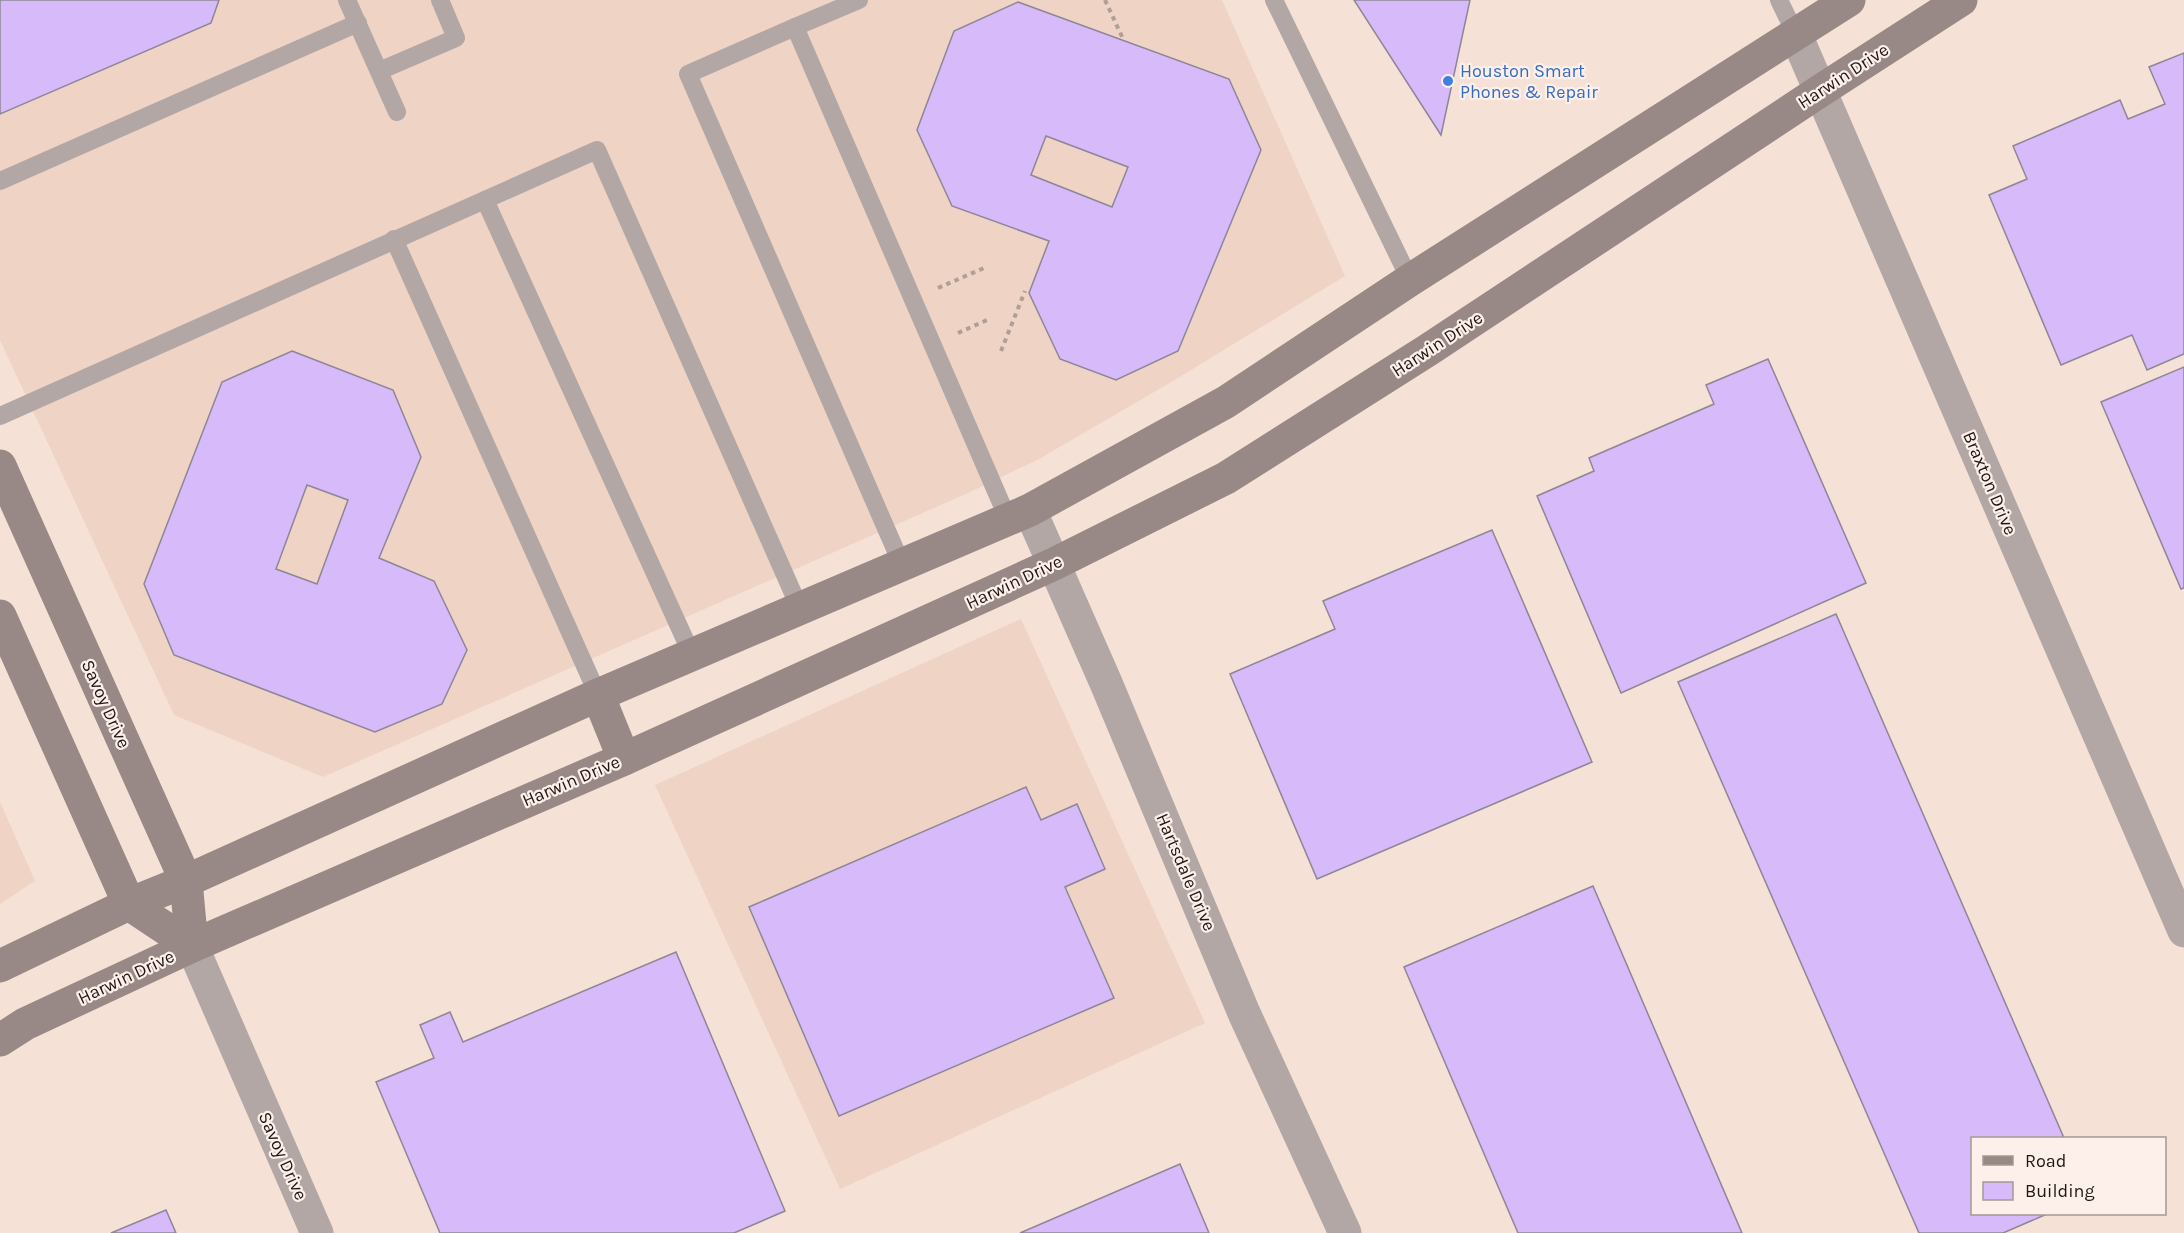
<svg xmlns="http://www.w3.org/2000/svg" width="2184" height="1233" font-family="Karla,sans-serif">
  <rect width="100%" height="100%" fill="#f5e1d6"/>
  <g fill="#efd3c4">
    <path d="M 0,0 L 1222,0 L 1345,276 L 1173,381 L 1039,459 L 968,493 L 323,777 L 174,715 L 0,340 Z"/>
    <path d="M 1021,619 L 1205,1023 L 840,1189 L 655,785 Z"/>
    <path d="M 0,802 L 35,881 L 0,904 Z"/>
  </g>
  <g fill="#d7baf9" stroke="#8d8697" stroke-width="1.5" fill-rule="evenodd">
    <path d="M 0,0 L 219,0 L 211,23 L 0,114 Z"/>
    <path d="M 1354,0 L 1470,0 L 1441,135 Z"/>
    <path d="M 1018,2 L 1229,79 L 1261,150 L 1178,351 L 1116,380 L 1060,359 L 1029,293 L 1049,241 L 952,206 L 917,130 L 954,31 ZM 1046,136 L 1128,167 L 1112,207 L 1031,175 Z"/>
    <path d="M 2184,53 L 2184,354 L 2147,370 L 2132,335 L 2061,365 L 1989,195 L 2027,179 L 2013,146 L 2120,100 L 2128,119 L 2165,104 L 2149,67 Z"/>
    <path d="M 292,351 L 393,390 L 421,457 L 379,558 L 434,581 L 467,650 L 442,704 L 375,732 L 174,655 L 144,584 L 222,382 ZM 307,485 L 348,500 L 317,584 L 276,569 Z"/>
    <path d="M 1768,359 L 1866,583 L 1621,693 L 1537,496 L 1594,471 L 1589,458 L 1714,404 L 1706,385 Z"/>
    <path d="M 2184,367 L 2184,588 L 2181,589 L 2101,402 Z"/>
    <path d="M 1492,530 L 1592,762 L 1317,879 L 1230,674 L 1335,629 L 1323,601 Z"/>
    <path d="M 1836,614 L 2064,1138 L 1972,1138 L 1972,1214 L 2047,1214 L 2003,1233 L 1919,1233 L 1678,682 Z"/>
    <path d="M 1026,787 L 1041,820 L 1077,804 L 1105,869 L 1065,887 L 1114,998 L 839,1116 L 749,907 Z"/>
    <path d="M 1593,886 L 1742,1233 L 1518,1233 L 1404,967 Z"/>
    <path d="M 676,952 L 785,1211 L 734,1233 L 440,1233 L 376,1082 L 434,1058 L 420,1025 L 450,1012 L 463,1042 Z"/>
    <path d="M 1180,1164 L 1209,1233 L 1020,1233 Z"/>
    <path d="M 166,1210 L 176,1233 L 111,1233 Z"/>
  </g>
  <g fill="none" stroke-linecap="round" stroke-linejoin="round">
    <g stroke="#af9f96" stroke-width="4" stroke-dasharray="4.5 4.5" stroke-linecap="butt">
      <path d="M 1105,0 L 1124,41"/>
      <path d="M 938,288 L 984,268"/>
      <path d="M 958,333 L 987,320"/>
      <path d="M 1001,351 L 1025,291"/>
    </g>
    <g stroke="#b2a7a5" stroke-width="18">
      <path d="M 347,0 L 397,112"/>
      <path d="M 1274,0 L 1410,280"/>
      <path d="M 1779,0 L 1796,35"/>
      <path d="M 795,27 L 859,0"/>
      <path d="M 379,71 L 456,38 L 440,0"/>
      <path d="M 0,181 L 358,23"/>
      <path d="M 485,200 L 692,655"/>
      <path d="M 394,239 L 598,695"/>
      <path d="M 0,416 L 597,150 L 800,609"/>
      <path d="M 902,565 L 688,74 L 795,27 L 1008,519"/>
    </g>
    <g stroke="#b2a7a5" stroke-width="33">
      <path d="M 1796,35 L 2184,931"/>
      <path d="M 1030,510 L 1106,683 L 1244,1013 L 1345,1233"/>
      <path d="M 192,946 L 317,1233"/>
    </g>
    <g stroke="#988986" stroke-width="33">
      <path d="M 0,466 L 186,881 L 192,946"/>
      <path d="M 0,616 L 129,904 L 192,946"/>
      <path d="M 598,695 L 624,759"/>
      <path d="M 0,966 L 129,904 L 186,881 L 598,695 L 1030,510 L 1226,402 L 1410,280 L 1849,0"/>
      <path d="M 0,1040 L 25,1024 L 192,946 L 624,759 L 1054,564 L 1226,478 L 1428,350 L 1820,91 L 1961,0"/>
    </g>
  </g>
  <circle fill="#3f7fe0" stroke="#fdf0ea" stroke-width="2" cx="1448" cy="81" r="6"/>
  <g text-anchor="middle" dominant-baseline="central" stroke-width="4.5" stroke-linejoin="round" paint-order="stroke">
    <g font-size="18" fill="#366cbe" stroke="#fdf0ea" text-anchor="start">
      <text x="1460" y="71">Houston Smart<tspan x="1460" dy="21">Phones &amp; Repair</tspan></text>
    </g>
    <g font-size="18" fill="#1e1714" stroke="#fdf0ea">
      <text transform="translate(1843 76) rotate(-33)">Harwin Drive</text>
      <text transform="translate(1437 344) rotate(-33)">Harwin Drive</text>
      <text transform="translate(1990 483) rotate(67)">Braxton Drive</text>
      <text transform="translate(1014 582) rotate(-25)">Harwin Drive</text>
      <text transform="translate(106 704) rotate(66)">Savoy Drive</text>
      <text transform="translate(571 781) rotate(-23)">Harwin Drive</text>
      <text transform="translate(1186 872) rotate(67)">Hartsdale Drive</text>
      <text transform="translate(126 977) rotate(-25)">Harwin Drive</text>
      <text transform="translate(283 1156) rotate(66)">Savoy Drive</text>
    </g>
  </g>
  <rect x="1971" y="1137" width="195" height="78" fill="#fdf0ea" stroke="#a49994" stroke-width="1.5"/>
  <rect x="1983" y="1156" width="30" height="9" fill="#988986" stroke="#a49994" stroke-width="1.5"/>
  <text x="2025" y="1167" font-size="18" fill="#1e1714">Road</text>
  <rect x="1983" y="1182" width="30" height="18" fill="#d7baf9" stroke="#a49994" stroke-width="1.5"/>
  <text x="2025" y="1197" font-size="18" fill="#1e1714">Building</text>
</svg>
